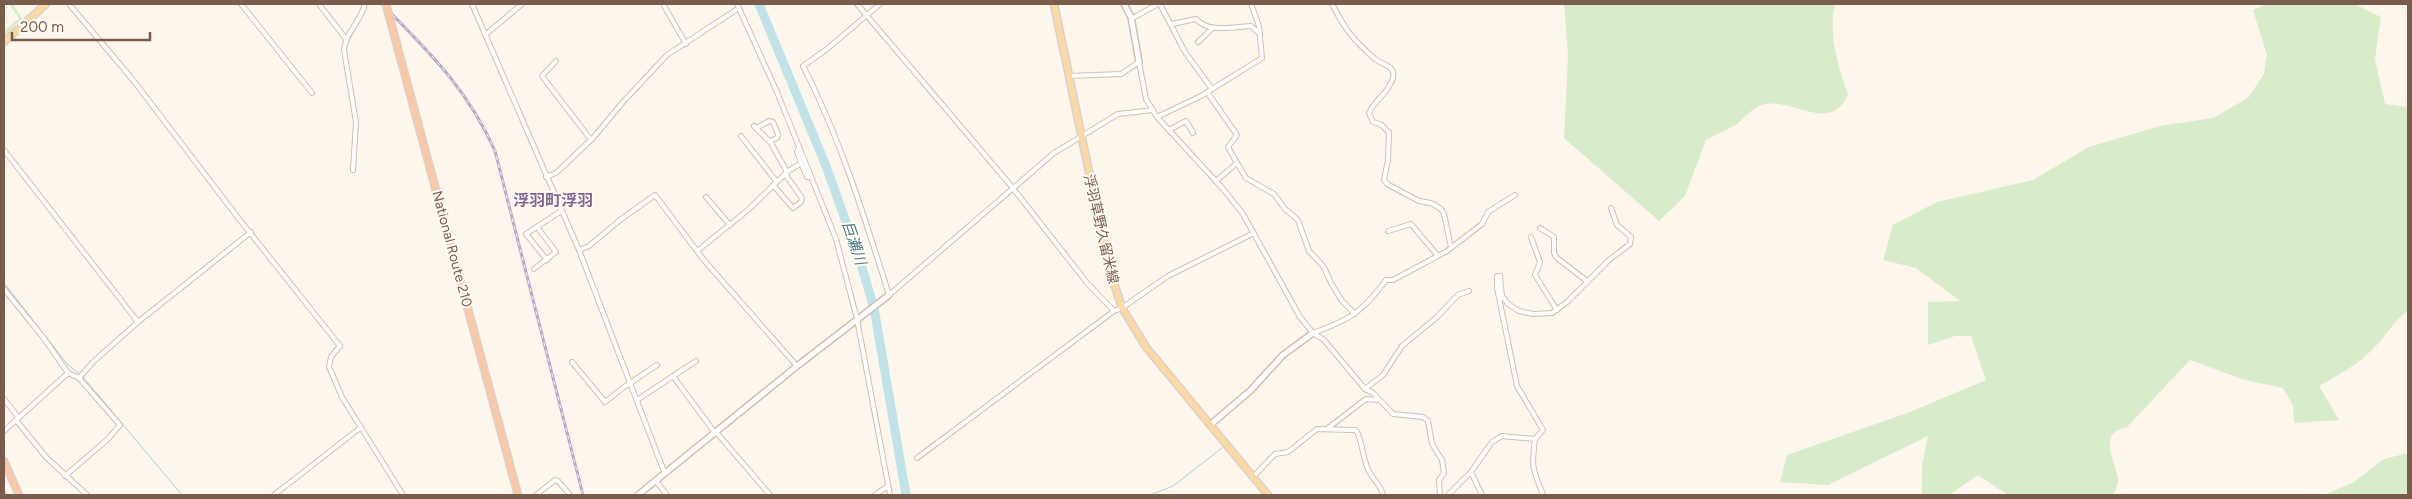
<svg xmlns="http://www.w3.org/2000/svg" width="2412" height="499" font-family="Figtree,'Noto Sans JP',sans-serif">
  <rect width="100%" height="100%" fill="#fdf6ec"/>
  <g fill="#d8ecc9">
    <path d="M 9,4 L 13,4 L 22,18 L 4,36 L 4,31 L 19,18 Z"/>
    <path d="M 1564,4 L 1835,4 C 1828,33 1838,67 1848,94 C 1832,134 1794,99 1765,104 C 1753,106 1744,119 1734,126 C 1725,131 1715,135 1706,140 L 1685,196 L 1659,221 L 1564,138 L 1568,56 Z"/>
    <path d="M 2268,4 L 2355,4 L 2381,17 L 2375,59 L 2385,104 L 2408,107 L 2408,311 C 2393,321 2385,338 2371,351 C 2356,366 2338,375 2319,386 L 2339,420 L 2294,423 L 2293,405 L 2283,388 L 2245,380 L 2190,360 L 2126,428 C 2095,432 2118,466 2118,480 C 2118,485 2115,490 2114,495 L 2008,495 L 1978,475 L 1949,495 L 1922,495 L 1922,465 L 1928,436 L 1828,485 L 1780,482 L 1787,455 L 1910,412 L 1986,380 L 1971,336 L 1955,336 L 1928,345 L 1928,302 L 1960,301 L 1916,268 L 1883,260 L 1893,225 L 1937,202 L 2033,180 L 2089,147 L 2160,126 L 2213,118 L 2248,98 L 2264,74 L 2267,55 L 2253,10 Z"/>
    <path d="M 2408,453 L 2408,495 L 2324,495 L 2354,482 L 2384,459 Z"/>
  </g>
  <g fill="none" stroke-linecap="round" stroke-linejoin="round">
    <g stroke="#a5d3da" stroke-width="1">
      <path d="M 4,283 L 68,365 L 80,374"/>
      <path d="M 83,377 L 182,495"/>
      <path d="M 1150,495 L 1173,486 L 1222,448"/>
    </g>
    <path stroke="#bfe3e8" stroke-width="9" d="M 759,4 L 826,166 L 861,264 L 874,308 L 906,495"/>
    <g stroke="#d1beb0" stroke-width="6">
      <g id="minor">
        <path d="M 69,4 L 133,80 L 239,219 L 340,346 L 331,357 L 329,367 L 342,397 L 403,495"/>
        <path d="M 241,4 L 312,93"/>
        <path d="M 319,4 L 346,39"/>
        <path d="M 472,4 L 579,250 L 665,474"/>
        <path d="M 663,4 L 686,44"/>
        <path d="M 737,4 L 777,92 L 836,239 L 857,319 L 890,495"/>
        <path d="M 857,4 L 1012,187 L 1088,284 L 1114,311 L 1122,308 L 1168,276 L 1254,233"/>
        <path d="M 880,4 L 827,49 L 803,66 C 840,138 865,218 889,295 L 1054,153 L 1118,114 L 1153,110"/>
        <path d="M 1160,4 L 1185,52 L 1212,89"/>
        <path d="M 1332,4 C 1345,29 1353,40 1374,58 C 1381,65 1396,65 1393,78 C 1389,93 1374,100 1369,113 L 1373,122 L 1382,125 L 1389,133 L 1388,160 L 1384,180 L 1387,184 L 1419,201 L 1431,203 L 1441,209 L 1444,214 L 1451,247"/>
        <path d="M 1131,19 L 1158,4"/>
        <path d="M 1172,24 L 1196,19 C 1208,33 1233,27 1251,26 L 1260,34"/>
        <path d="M 485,35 L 522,4"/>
        <path d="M 1198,42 L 1213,28"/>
        <path d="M 556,61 L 542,76 L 591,140"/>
        <path d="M 1069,76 L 1121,74 L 1139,62 L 1146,99 L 1157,117 L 1224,190 L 1243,214 L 1300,317 L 1313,333 L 1324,340 L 1365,389 L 1373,393 L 1393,414 L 1423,417 L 1428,421 L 1432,444 L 1442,460 L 1444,473 L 1439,480 L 1440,495"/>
        <path d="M 1207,92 L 1237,135 L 1228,147 L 1237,163"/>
        <path d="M 1157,117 L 1201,96 L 1262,58 L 1259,26 L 1251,4"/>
        <path d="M 754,126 L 771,143 L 787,172"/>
        <path d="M 756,128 L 769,121 L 773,122 L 778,134 L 777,138 L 770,141"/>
        <path d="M 1169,130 L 1186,121 L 1193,133"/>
        <path d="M 741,136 L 776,181"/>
        <path d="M 4,150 L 138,322"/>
        <path d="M 801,163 L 807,177 L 811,177"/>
        <path d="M 353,170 L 356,122 L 344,50 C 346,32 361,21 365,4"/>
        <path d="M 546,177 L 556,173 L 593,138 L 623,102 L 667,55 L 739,8"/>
        <path d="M 1216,181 L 1237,163 L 1246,178 L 1274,194 L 1285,209 L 1298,220 L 1309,251 L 1324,267 L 1331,283 L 1342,301 L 1355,314"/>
        <path d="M 773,185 L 793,208 L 801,202 L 802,198 L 785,174"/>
        <path d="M 706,197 L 730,225"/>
        <path d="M 1540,228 L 1554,237 L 1554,253 L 1557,258 L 1587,281"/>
        <path d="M 1388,231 L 1411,224 L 1438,256"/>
        <path d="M 1531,237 L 1540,262 L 1535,275 L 1557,310"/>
        <path d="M 579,250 L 589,246 L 620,220 L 655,195 L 703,259 L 797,366"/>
        <path d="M 697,251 L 748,210 L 787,172 L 801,163 L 797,152 L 799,147"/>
        <path d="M 547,260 L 526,234 L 561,211"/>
        <path d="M 534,269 L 556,252 L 537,227"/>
        <path d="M 4,289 L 43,337 L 68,373 L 79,378 L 120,425 L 108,439 L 65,476"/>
        <path d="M 1313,333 C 1349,320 1363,312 1386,280 L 1393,280 L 1447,251 L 1482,224 L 1488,212 L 1515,195"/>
        <path d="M 572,362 L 605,402 L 624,387 L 657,365"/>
        <path d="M 673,376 L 715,433"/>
        <path d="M 79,378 L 94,361 L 138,322 L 251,232"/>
        <path d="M 1365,389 L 1383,375 L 1402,346 L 1437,317 L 1458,295 L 1469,291"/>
        <path d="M 4,399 L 18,417"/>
        <path d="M 637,400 L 696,361"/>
        <path d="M 16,420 L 46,457 L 87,495"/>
        <path d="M 1328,428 L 1366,399 L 1379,400"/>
        <path d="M 4,431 L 68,373"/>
        <path d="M 716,432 L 770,495"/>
        <path d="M 1535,439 C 1531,470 1533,468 1543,495"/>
        <path d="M 917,458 L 1114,311"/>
        <path d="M 1471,472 L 1482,495"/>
        <path d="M 1253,477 L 1275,454 L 1288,452 L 1317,429 L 1351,430 L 1356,430 C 1364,444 1362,462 1371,475 C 1376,483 1381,486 1383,495"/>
        <path d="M 656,481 L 667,495"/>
        <path d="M 4,494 L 4,495"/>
        <path d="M 274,495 L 360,428"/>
        <path d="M 536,495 L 555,480 L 558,481 L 570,495"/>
        <path d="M 875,495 L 888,486"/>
        <path d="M 1448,495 L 1471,472 L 1492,442 L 1502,436 L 1535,439 L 1543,430 L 1517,386 L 1497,288 L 1497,276 L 1500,276 L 1502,296 L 1508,304 L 1519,311 L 1533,314 L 1552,313 L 1567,302 L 1609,260 L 1630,244 L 1631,237 L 1617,225 L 1611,208"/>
      </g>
    </g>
    <g stroke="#d1beb0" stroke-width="8">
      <g id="tertiary">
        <path d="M 1124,4 L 1131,17 L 1139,62"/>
        <path d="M 1210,425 L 1250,391 L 1283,355 L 1313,333"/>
        <path d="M 638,495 L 797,366 L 889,295"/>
      </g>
    </g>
    <g stroke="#dad1cd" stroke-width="9">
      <g id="primary">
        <path d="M 1054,4 L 1109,268 L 1122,308 L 1146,347 L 1268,495"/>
        <path d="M 4,42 L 46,4"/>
      </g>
    </g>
    <g stroke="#dad1cd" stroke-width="9">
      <g id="trunk">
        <path d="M 395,38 L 518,495"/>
        <path d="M 4,461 L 19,495"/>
      </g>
    </g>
    <use href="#minor" stroke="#fff" stroke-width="4"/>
    <use href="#tertiary" stroke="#fff" stroke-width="5"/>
    <use href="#primary" stroke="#fbd9a5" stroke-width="6"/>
    <use href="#trunk" stroke="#f9c8a4" stroke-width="6"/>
    <g stroke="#b9a8c9" stroke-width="3">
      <path id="rail" d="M 382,4 C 429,52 467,88 495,151 L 583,495"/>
    </g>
    <use href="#rail" stroke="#fffaf3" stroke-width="1" stroke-dasharray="4" stroke-linecap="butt"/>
    <g stroke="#dad1cd" stroke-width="9" stroke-linecap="butt">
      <path id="trunk-bridge" d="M 386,4 L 395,38"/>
    </g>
    <use href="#trunk-bridge" stroke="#f9c8a4" stroke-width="6"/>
  </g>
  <g text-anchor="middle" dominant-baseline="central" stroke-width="4" stroke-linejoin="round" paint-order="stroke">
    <g font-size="14" fill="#7a5c4d" stroke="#fffaf3">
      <text transform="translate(1101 229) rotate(77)">浮羽草野久留米線</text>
      <text transform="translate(452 249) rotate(75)">National Route 210</text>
    </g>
    <g font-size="15" font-style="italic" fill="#437c86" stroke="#fffaf3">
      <text transform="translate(854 243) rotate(71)">巨瀬川</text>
    </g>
    <g font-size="16" font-weight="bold" fill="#846695" stroke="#fffaf3">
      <text x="553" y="200">浮羽町浮羽</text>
    </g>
  </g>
  <rect width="2412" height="499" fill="none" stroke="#7a5c4d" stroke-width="10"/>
  <path d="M12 32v8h138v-8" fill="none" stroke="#7a5c4d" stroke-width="2.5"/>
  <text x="20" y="32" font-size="15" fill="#7a5c4d" stroke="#fffaf3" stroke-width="4" paint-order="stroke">200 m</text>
</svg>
